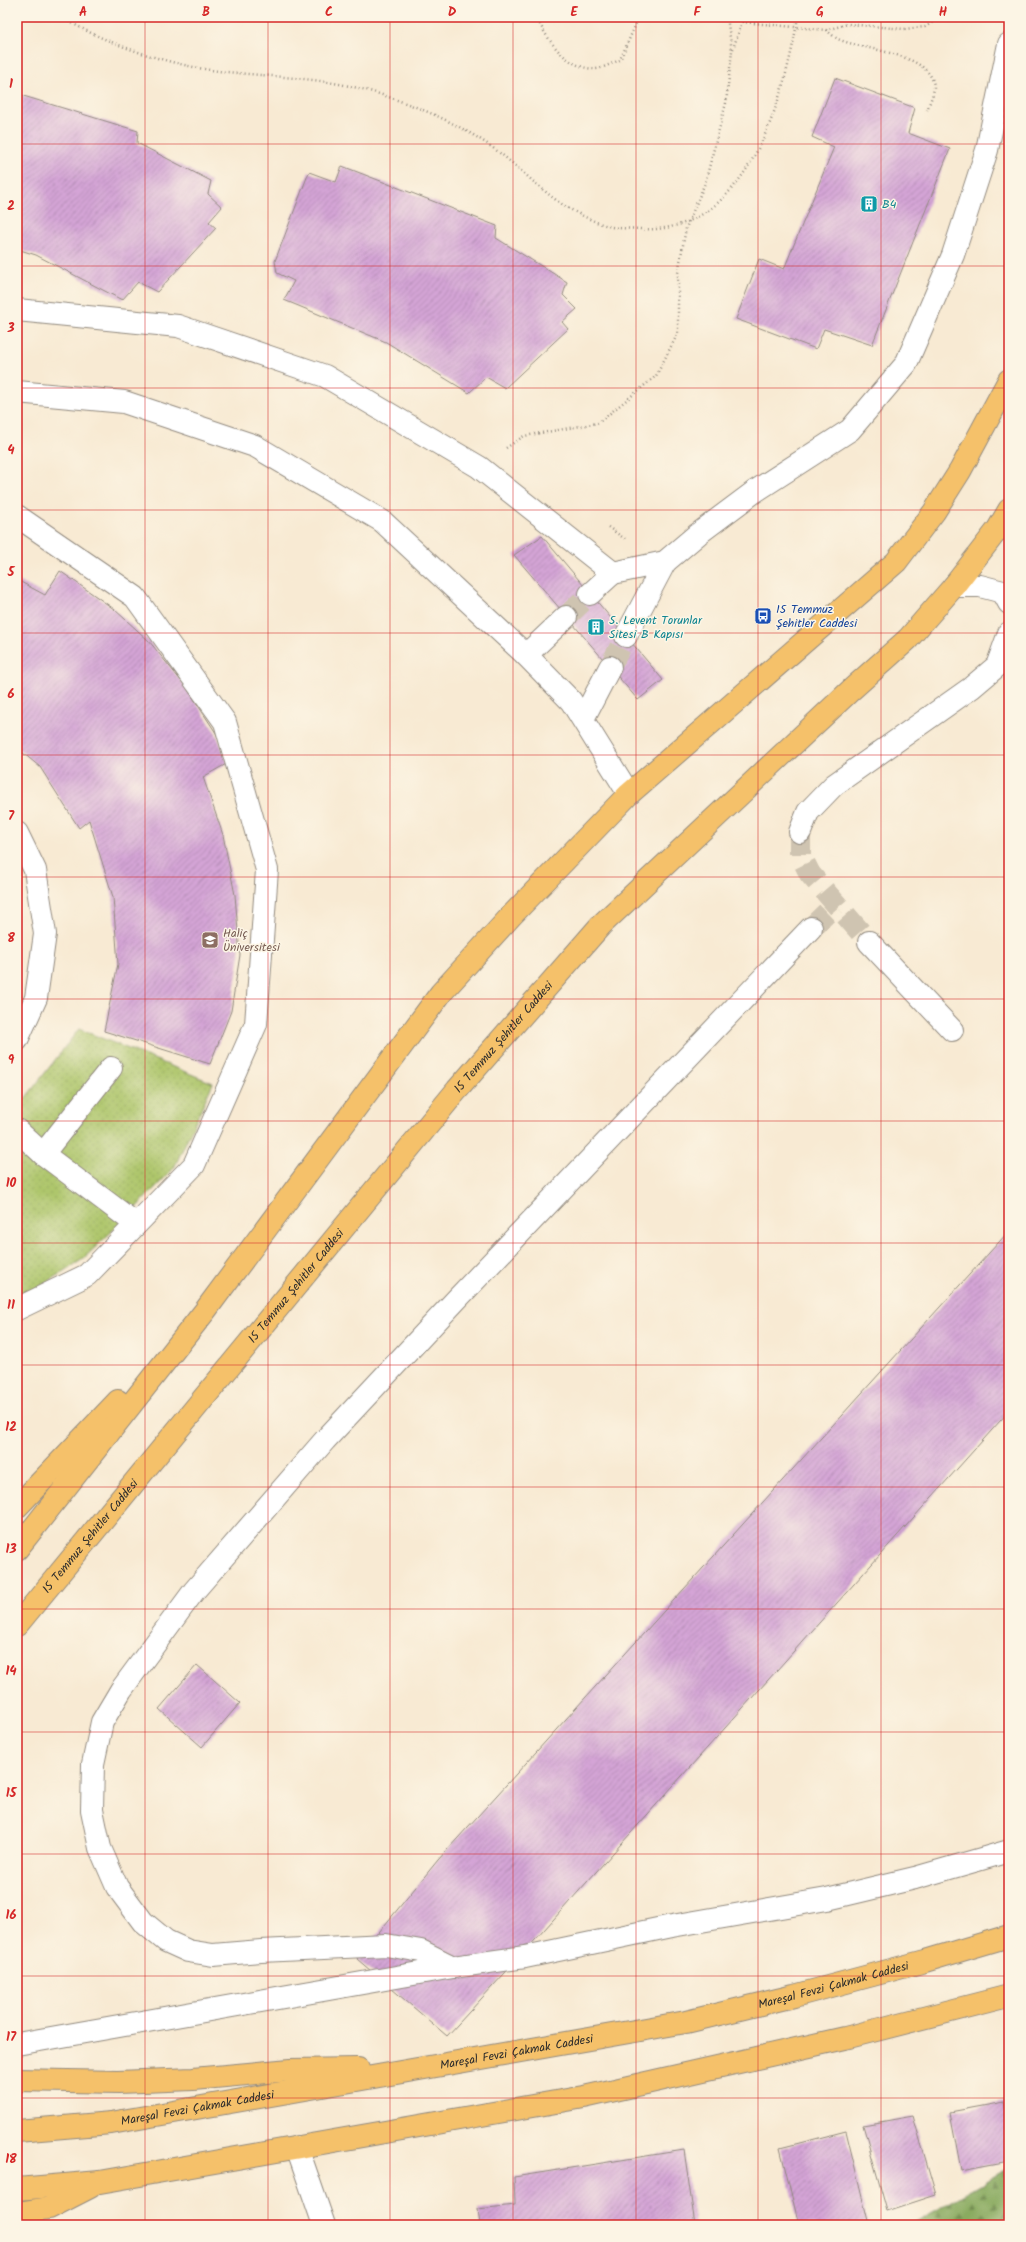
<svg xmlns="http://www.w3.org/2000/svg" width="1026" height="2242" font-family="Kalam,sans-serif">
  <defs>
    <pattern id="grass-dots" width="8" height="8" patternUnits="userSpaceOnUse"><rect width="8" height="8" fill="#aec66c"/><path d="M2 2h.1M6 6h.1" fill="none" stroke="#96aa5e" stroke-width="1.8" stroke-linecap="round"/></pattern>
    <pattern id="forest-firs" width="22" height="20" patternUnits="userSpaceOnUse"><rect width="22" height="20" fill="#8aab60"/><path d="M5 1l3.5 6h-7zM16 11l3.5 6h-7z" fill="#718b4f"/></pattern>
    <pattern id="building-hatch" width="6" height="6" patternUnits="userSpaceOnUse"><rect width="6" height="6" fill="#d4a4d6"/><path d="M-1 1l2-2M0 6l6-6M5 7l2-2" fill="none" stroke="#ac86ae"/></pattern>
  </defs>
  <rect width="100%" height="100%" fill="#fcf5e5"/>
  <filter id="ink" filterUnits="userSpaceOnUse"><feTurbulence type="fractalNoise" baseFrequency=".025" numOctaves="2"/><feDisplacementMap in="SourceGraphic" scale="8" xChannelSelector="R" yChannelSelector="G"/><feConvolveMatrix kernelMatrix="1 2 1 2 8 2 1 2 1" color-interpolation-filters="sRGB"/></filter>
  <filter id="wash" filterUnits="userSpaceOnUse"><feTurbulence type="fractalNoise" baseFrequency=".012" numOctaves="4" result="noise"/><feDisplacementMap in="SourceGraphic" scale="16" xChannelSelector="R" yChannelSelector="G"/><feGaussianBlur stdDeviation="0.9" result="paint"/><feColorMatrix in="noise" values="0 0 0 0 0 0 0 0 0 0 0 0 0 0 0 0 0 1.4 0 .05"/><feComposite in="paint" operator="in"/></filter>
  <g filter="url(#wash)">
    <rect width="100%" height="100%" fill="#f8ead3"/>
    <path fill="url(#grass-dots)" stroke="#6c784c" d="M 79,1029 L 213,1083 L 174,1168 L 127,1217 L 83,1259 L 17,1302 L 17,1109 Z"/>
    <path fill="url(#forest-firs)" stroke="#5a6b46" d="M 1009,2169 L 1009,2225 L 910,2225 L 998,2175 Z"/>
    <g id="blocks">
      <g fill="url(#building-hatch)">
        <path d="M 835,78 L 915,108 L 908,133 L 950,149 L 872,345 L 824,329 L 816,349 L 736,319 L 759,259 L 784,269 L 834,147 L 812,137 Z"/>
        <path d="M 17,94 L 138,131 L 137,143 L 211,181 L 208,194 L 222,207 L 209,222 L 216,228 L 157,292 L 138,282 L 122,300 L 36,255 L 17,249 Z"/>
        <path d="M 342,166 L 497,226 L 496,238 L 567,282 L 563,295 L 577,309 L 562,322 L 568,329 L 505,388 L 486,377 L 469,393 L 386,342 L 284,300 L 294,281 L 277,273 L 275,261 L 309,172 L 336,182 Z"/>
        <path d="M 542,536 L 663,680 L 638,700 L 514,555 Z"/>
        <path d="M 60,571 L 114,609 L 149,641 L 186,687 L 216,733 L 228,763 L 203,777 L 223,835 L 235,895 L 240,955 L 231,1011 L 210,1064 L 104,1031 L 118,964 L 113,897 L 89,820 L 79,828 L 40,767 L 17,748 L 17,580 L 45,595 Z"/>
        <path d="M 1009,1231 L 1009,1411 L 527,1949 L 447,2036 L 357,1959 L 438,1860 Z"/>
        <path d="M 197,1665 L 240,1703 L 202,1747 L 159,1709 Z"/>
        <path d="M 1004,2102 L 1009,2131 L 1009,2161 L 961,2170 L 950,2112 Z"/>
        <path d="M 913,2116 L 936,2195 L 887,2211 L 863,2125 Z"/>
        <path d="M 846,2131 L 869,2225 L 799,2225 L 780,2148 Z"/>
        <path d="M 684,2150 L 695,2225 L 480,2225 L 478,2209 L 515,2205 L 514,2177 Z"/>
      </g>
    </g>
  </g>
  <g filter="url(#ink)">
    <use href="#blocks" fill-opacity="0" stroke="#928a7f" stroke-width="1"/>
    <g fill="none" stroke-linecap="round" stroke-linejoin="round">
      <g stroke="#cfc4b1" stroke-width="22" stroke-dasharray="22 11" stroke-linecap="butt">
        <path d="M 566,617 L 590,594"/>
        <path d="M 610,667 L 626,636"/>
        <path d="M 800,832 L 800,854 L 810,874 L 869,942"/>
        <path d="M 811,928 L 835,905"/>
      </g>
      <g stroke="#928a7f" stroke-width="24">
        <g id="minor">
          <path d="M 17,310 L 178,326 L 325,376 L 479,467 L 613,573 L 590,594"/>
          <path d="M 17,392 L 124,402 L 255,446 L 382,521 L 526,655 L 571,701 L 629,794"/>
          <path d="M 17,516 L 135,597 L 225,722 L 267,870 L 256,1024 L 194,1165 L 87,1275 L 17,1309"/>
          <path d="M 613,573 L 665,562 L 698,534 L 754,492 L 850,430 L 906,364 L 953,255 L 987,150 L 1009,44"/>
          <path d="M 954,586 L 980,586 L 1003,592 L 1009,603"/>
          <path d="M 626,636 L 665,562"/>
          <path d="M 526,655 L 566,617"/>
          <path d="M 583,719 L 610,667"/>
          <path d="M 800,832 L 808,812 L 834,785 L 971,688 L 997,666 L 1009,633"/>
          <path d="M 17,833 L 35,870 L 45,934 L 36,998 L 17,1040"/>
          <path d="M 869,942 L 952,1030"/>
          <path d="M 17,1130 L 43,1154 L 136,1224"/>
          <path d="M 43,1154 L 111,1068"/>
          <path d="M 453,1967 L 421,1951 L 386,1945 L 261,1951 L 213,1955 L 188,1951 L 166,1941 L 143,1922 L 117,1887 L 100,1848 L 92,1810 L 93,1764 L 102,1722 L 121,1690 L 194,1591 L 325,1440 L 456,1300 L 811,928"/>
          <path d="M 17,2044 L 453,1967 L 525,1957 L 672,1926 L 827,1899 L 915,1878 L 1009,1851"/>
          <path d="M 297,2147 L 324,2225"/>
        </g>
      </g>
      <g stroke="#928a7f" stroke-width="24">
        <g id="major">
          <path d="M 17,1507 L 118,1401"/>
          <path d="M 17,1549 L 205,1311 L 441,993 L 511,916 L 629,794 L 896,562 L 934,512 L 960,471 L 1009,380"/>
          <path id="s1" d="M 17,1625 L 457,1090 L 601,925 L 851,690 L 908,639 L 954,586 L 998,529 L 1009,510"/>
          <path d="M 17,2080 L 118,2082 L 193,2079 L 290,2070 L 358,2069"/>
          <path id="s2" d="M 17,2131 L 111,2123 L 686,2022 L 794,1996 L 925,1961 L 1009,1936"/>
          <path d="M 17,2189 L 100,2182 L 584,2097 L 845,2038 L 1009,1996"/>
          <path d="M 17,2213 L 49,2208 L 90,2187"/>
        </g>
      </g>
      <g stroke="#928a7f" stroke-width="2.5" stroke-dasharray="1 3" stroke-linecap="butt">
        <path d="M 62,17 C 103,43 169,65 218,71 C 269,77 323,77 373,92 C 418,106 464,125 501,154 C 522,170 548,197 570,209 C 582,216 599,224 612,227 C 621,229 631,228 640,229 C 747,236 784,100 798,17"/>
        <path d="M 536,17 C 548,40 564,66 593,69 C 600,70 612,63 620,60 L 639,17"/>
        <path d="M 742,22 L 826,30 L 848,24 L 904,29 L 925,27 L 941,17"/>
        <path d="M 826,30 C 830,33 834,37 838,39 C 864,51 930,52 934,86 C 934,94 929,104 927,110"/>
        <path d="M 733,49 L 742,22 L 741,17"/>
        <path d="M 506,448 L 524,436 L 598,423 L 656,376 L 678,333 L 678,273 L 686,228 L 705,183 L 726,103 L 732,51 L 727,17"/>
        <path d="M 608,527 L 625,539"/>
      </g>
      <use href="#minor" stroke="#fff" stroke-width="22"/>
      <use href="#major" stroke="#f5c16b" stroke-width="22"/>
    </g>
  </g>
  <path fill="none" stroke="#d62828" stroke-width="1" stroke-opacity="0.55" d="M 145,17 L 145,2225M 268,17 L 268,2225M 390,17 L 390,2225M 513,17 L 513,2225M 636,17 L 636,2225M 758,17 L 758,2225M 881,17 L 881,2225M 17,144 L 1009,144M 17,266 L 1009,266M 17,388 L 1009,388M 17,510 L 1009,510M 17,633 L 1009,633M 17,755 L 1009,755M 17,877 L 1009,877M 17,999 L 1009,999M 17,1121 L 1009,1121M 17,1243 L 1009,1243M 17,1365 L 1009,1365M 17,1487 L 1009,1487M 17,1609 L 1009,1609M 17,1732 L 1009,1732M 17,1854 L 1009,1854M 17,1976 L 1009,1976M 17,2098 L 1009,2098"/>
  <defs>
    <g id="building-square" transform="scale(0.9)"><rect x="-9" y="-9" width="18" height="18" rx="4" fill="#0f9aa8" stroke="#fcf5e5"/><path d="M-4-6H4V6H1V3H-1V6H-4ZM-2.5-4.3h1.7v1.8h-1.7ZM.8-4.3h1.7v1.8H.8ZM-2.5-1h1.7V.8h-1.7ZM.8-1h1.7V.8H.8Z" fill="#fff"/></g>
    <g id="bus-square" transform="scale(0.9)"><rect x="-9" y="-9" width="18" height="18" rx="4" fill="#1a4fb4" stroke="#fcf5e5"/><path d="M-5-6H5V4H4V6H2V4H-2V6H-4V4H-5ZM-3.5-4V0h7V-4ZM-3.5 1.2v1.5H-2V1.2ZM2 1.2v1.5H3.5V1.2Z" fill="#fff"/></g>
    <g id="university-square" transform="scale(0.9)"><rect x="-9" y="-9" width="18" height="18" rx="4" fill="#8d6e63" stroke="#fcf5e5"/><path d="M0-5L7-2L0 1L-7-2ZM-4 1L0 2.5L4 1V4Q0 6-4 4Z" fill="#fff"/></g>
  </defs>
  <g fill-rule="evenodd">
    <use href="#building-square" x="869" y="204"/>
    <use href="#bus-square" x="763" y="616"/>
    <use href="#building-square" x="596" y="627"/>
    <use href="#university-square" x="210" y="940"/>
  </g>
  <g text-anchor="middle" dominant-baseline="central" stroke-width="3" stroke-linejoin="round" paint-order="stroke">
    <g font-size="12" fill="#0d838f" stroke="#fcf5e5" text-anchor="start">
      <text x="882" y="204">B4</text>
      <text x="609" y="620">5. Levent Torunlar<tspan x="609" dy="14">Sitesi B Kapısı</tspan></text>
    </g>
    <g font-size="12" fill="#164399" stroke="#fcf5e5" text-anchor="start">
      <text x="776" y="609">15 Temmuz<tspan x="776" dy="14">Şehitler Caddesi</tspan></text>
    </g>
    <g font-size="12" fill="#785e54" stroke="#fcf5e5" text-anchor="start">
      <text x="223" y="933">Haliç<tspan x="223" dy="14">Üniversitesi</tspan></text>
    </g>
    <g font-size="12" fill="#2b2b2b" stroke="#fcf5e5">
      <text stroke="none"><textPath href="#s1" startOffset="763">15 Temmuz Şehitler Caddesi</textPath></text>
      <text stroke="none"><textPath href="#s1" startOffset="439">15 Temmuz Şehitler Caddesi</textPath></text>
      <text stroke="none"><textPath href="#s1" startOffset="115">15 Temmuz Şehitler Caddesi</textPath></text>
      <text stroke="none"><textPath href="#s2" startOffset="830">Mareşal Fevzi Çakmak Caddesi</textPath></text>
      <text stroke="none"><textPath href="#s2" startOffset="506">Mareşal Fevzi Çakmak Caddesi</textPath></text>
      <text stroke="none"><textPath href="#s2" startOffset="182">Mareşal Fevzi Çakmak Caddesi</textPath></text>
    </g>
  </g>
  <rect width="1026" height="2242" fill="none" stroke="#fcf5e5" stroke-width="44"/>
  <rect x="22" y="22" width="982" height="2198" fill="none" stroke="#d62828" stroke-width="1.5"/>
  <g font-size="13" text-anchor="middle" font-weight="bold" fill="#d62828">
    <text x="83" y="16">A</text>
    <text x="206" y="16">B</text>
    <text x="329" y="16">C</text>
    <text x="452" y="16">D</text>
    <text x="574" y="16">E</text>
    <text x="697" y="16">F</text>
    <text x="820" y="16">G</text>
    <text x="943" y="16">H</text>
    <text x="11" y="88">1</text>
    <text x="11" y="210">2</text>
    <text x="11" y="332">3</text>
    <text x="11" y="454">4</text>
    <text x="11" y="576">5</text>
    <text x="11" y="698">6</text>
    <text x="11" y="820">7</text>
    <text x="11" y="942">8</text>
    <text x="11" y="1064">9</text>
    <text x="11" y="1187">10</text>
    <text x="11" y="1309">11</text>
    <text x="11" y="1431">12</text>
    <text x="11" y="1553">13</text>
    <text x="11" y="1675">14</text>
    <text x="11" y="1797">15</text>
    <text x="11" y="1919">16</text>
    <text x="11" y="2041">17</text>
    <text x="11" y="2163">18</text>
  </g>
</svg>
